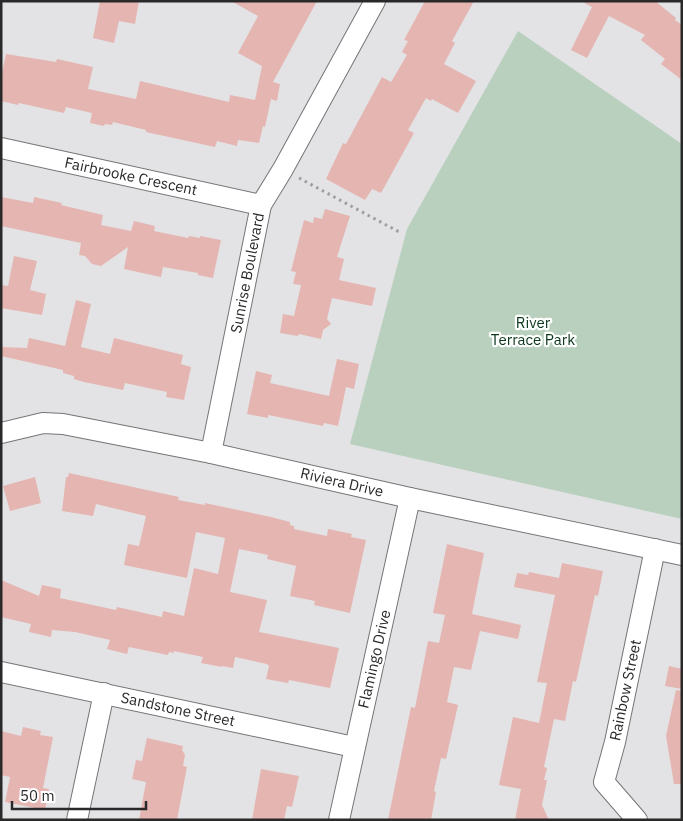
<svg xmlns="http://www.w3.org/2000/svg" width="683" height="821" font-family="'IBM Plex Sans',sans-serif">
  <rect width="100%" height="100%" fill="#e3e3e5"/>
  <path fill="#b9d0be" d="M 518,31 L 682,144 L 682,519 L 350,444 L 407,229 Z"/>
  <g fill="#e5b5b2">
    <path d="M 100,1 L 139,1 L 135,24 L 119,21 L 114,43 L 93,38 Z"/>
    <path d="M 231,1 L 317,1 L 273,82 L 280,84 L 277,101 L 271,99 L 265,127 L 263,126 L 259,143 L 238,140 L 237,146 L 217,141 L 215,147 L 146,132 L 146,130 L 113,122 L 112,125 L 105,124 L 104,126 L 90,123 L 92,113 L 66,107 L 64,113 L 19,103 L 18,105 L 1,101 L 1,78 L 6,54 L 56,62 L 57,59 L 93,67 L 88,89 L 136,99 L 140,81 L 229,102 L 230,95 L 255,100 L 262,66 L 238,53 L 258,16 Z"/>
    <path d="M 425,1 L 474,1 L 452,41 L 455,43 L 444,64 L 476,81 L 458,113 L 432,99 L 431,101 L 426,98 L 408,130 L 414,133 L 381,193 L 372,189 L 365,200 L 326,179 L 343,143 L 346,144 L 382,77 L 391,82 L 407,55 L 402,52 L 408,41 L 404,40 Z"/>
    <path d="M 581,1 L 655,1 L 676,18 L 675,20 L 682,25 L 682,80 L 661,64 L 665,59 L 641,40 L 645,35 L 609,16 L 587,58 L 571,50 L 592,7 Z"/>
    <path d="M 1,197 L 33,203 L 34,197 L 62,203 L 61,205 L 103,215 L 101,225 L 131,231 L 134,221 L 155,226 L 154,231 L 188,238 L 189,236 L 200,238 L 200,236 L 221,240 L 213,278 L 198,275 L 198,273 L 163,267 L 161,277 L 124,269 L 128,247 L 101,266 L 92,264 L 85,256 L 79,255 L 81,243 L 1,226 Z"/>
    <path d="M 325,209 L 350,216 L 337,257 L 344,259 L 339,280 L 376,288 L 372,306 L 332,298 L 327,319 L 331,324 L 323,330 L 321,339 L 299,334 L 298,336 L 280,333 L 283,314 L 294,316 L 301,285 L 293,284 L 296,272 L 291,271 L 304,220 L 313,223 L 314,217 L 322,219 Z"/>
    <path d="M 14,256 L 37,261 L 30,290 L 46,294 L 42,315 L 1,308 L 1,285 L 8,286 Z"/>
    <path d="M 76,300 L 91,304 L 81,347 L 110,354 L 114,338 L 183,355 L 181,364 L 191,367 L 184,400 L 166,397 L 167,392 L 125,383 L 123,390 L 84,382 L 74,379 L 74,376 L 63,373 L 63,370 L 1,356 L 1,347 L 27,348 L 29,338 L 65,346 Z"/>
    <path d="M 337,359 L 359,364 L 354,389 L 346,387 L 338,426 L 324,423 L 323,426 L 268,415 L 268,418 L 247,414 L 256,371 L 272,375 L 270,383 L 329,396 Z"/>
    <path d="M 69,473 L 179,497 L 178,500 L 205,505 L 205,503 L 271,517 L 290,522 L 290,525 L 294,526 L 294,529 L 327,536 L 328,529 L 352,534 L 351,537 L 366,540 L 350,613 L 314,605 L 315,601 L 290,596 L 296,566 L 267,559 L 268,555 L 239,549 L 230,592 L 267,600 L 259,632 L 339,648 L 330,688 L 289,680 L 288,683 L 266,679 L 269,666 L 267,664 L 235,657 L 233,668 L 222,666 L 222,667 L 201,663 L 203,657 L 174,651 L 174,653 L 169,652 L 168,655 L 129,647 L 127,654 L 107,649 L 110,640 L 75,632 L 52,630 L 51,637 L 29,632 L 31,624 L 1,617 L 1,580 L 39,596 L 42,585 L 61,589 L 60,598 L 116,610 L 117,607 L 162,617 L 163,611 L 184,616 L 194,568 L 218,574 L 225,538 L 196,532 L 187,578 L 124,565 L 128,544 L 139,546 L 146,516 L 96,504 L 93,516 L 62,511 L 66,477 L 68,477 Z"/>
    <path d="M 35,477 L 41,503 L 10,511 L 3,486 Z"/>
    <path d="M 447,544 L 484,553 L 472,614 L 521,625 L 518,639 L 480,631 L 471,670 L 454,667 L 447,702 L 458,705 L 446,759 L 441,758 L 434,791 L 436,792 L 431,820 L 388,820 L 411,707 L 415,708 L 428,641 L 439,643 L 445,615 L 433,613 Z"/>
    <path d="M 562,563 L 603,571 L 598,596 L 595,595 L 576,682 L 573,681 L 565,721 L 554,719 L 544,767 L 547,768 L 544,780 L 547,780 L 542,805 L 549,820 L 515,820 L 521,789 L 499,785 L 513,717 L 539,723 L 547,683 L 537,682 L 555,595 L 514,587 L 517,573 L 528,575 L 529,572 L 559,578 Z"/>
    <path d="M 669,666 L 682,669 L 682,689 L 665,686 Z"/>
    <path d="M 676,690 L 682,691 L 682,784 L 674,784 L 666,736 Z"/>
    <path d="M 23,727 L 41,731 L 40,735 L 53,737 L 43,788 L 49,789 L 45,810 L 5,802 L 10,777 L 1,775 L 1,731 L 21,736 Z"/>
    <path d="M 147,738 L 183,746 L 182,750 L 185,755 L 183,766 L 187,767 L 177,820 L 139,820 L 146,782 L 132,779 L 136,760 L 142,761 Z"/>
    <path d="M 261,769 L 299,776 L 292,807 L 287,806 L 284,820 L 252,820 Z"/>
  </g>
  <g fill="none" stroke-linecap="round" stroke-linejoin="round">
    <g stroke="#747577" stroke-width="22">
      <g id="street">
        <path d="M 1,148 L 261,205"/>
        <path d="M 1,433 L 43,423 L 63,424 L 211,453 L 410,498 L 682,555"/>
        <path d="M 211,453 L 261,205 L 283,169 L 375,1"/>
        <path d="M 1,672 L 354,747"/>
        <path d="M 77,820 L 104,693"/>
        <path d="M 339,820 L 410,498"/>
        <path d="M 637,820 L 604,782 L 615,742 L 655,549"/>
      </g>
    </g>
    <path stroke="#9e9ea0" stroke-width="3" stroke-dasharray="2.5 4" stroke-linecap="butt" d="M 299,178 L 401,233"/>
    <use href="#street" stroke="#fff" stroke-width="20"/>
  </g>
  <g text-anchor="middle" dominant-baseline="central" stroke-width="4.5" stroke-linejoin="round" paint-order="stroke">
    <g font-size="15" fill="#29292a" stroke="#fff">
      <text transform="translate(131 176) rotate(12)">Fairbrooke Crescent</text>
      <text transform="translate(247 273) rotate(-79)">Sunrise Boulevard</text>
      <text transform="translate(342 482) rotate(13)">Riviera Drive</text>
      <text transform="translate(374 659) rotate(-77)">Flamingo Drive</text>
      <text transform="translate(625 690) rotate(-78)">Rainbow Street</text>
      <text transform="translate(178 709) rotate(12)">Sandstone Street</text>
    </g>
    <g font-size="15" fill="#0a361a" stroke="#fff">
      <text x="533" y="322">River<tspan x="533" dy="17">Terrace Park</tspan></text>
    </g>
  </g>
  <rect width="683" height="821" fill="none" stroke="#29292a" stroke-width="5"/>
  <path d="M12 801v8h134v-8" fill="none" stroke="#29292a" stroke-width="2.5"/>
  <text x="20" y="801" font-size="15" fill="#29292a" stroke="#ffffff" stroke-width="4" paint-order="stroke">50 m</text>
</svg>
